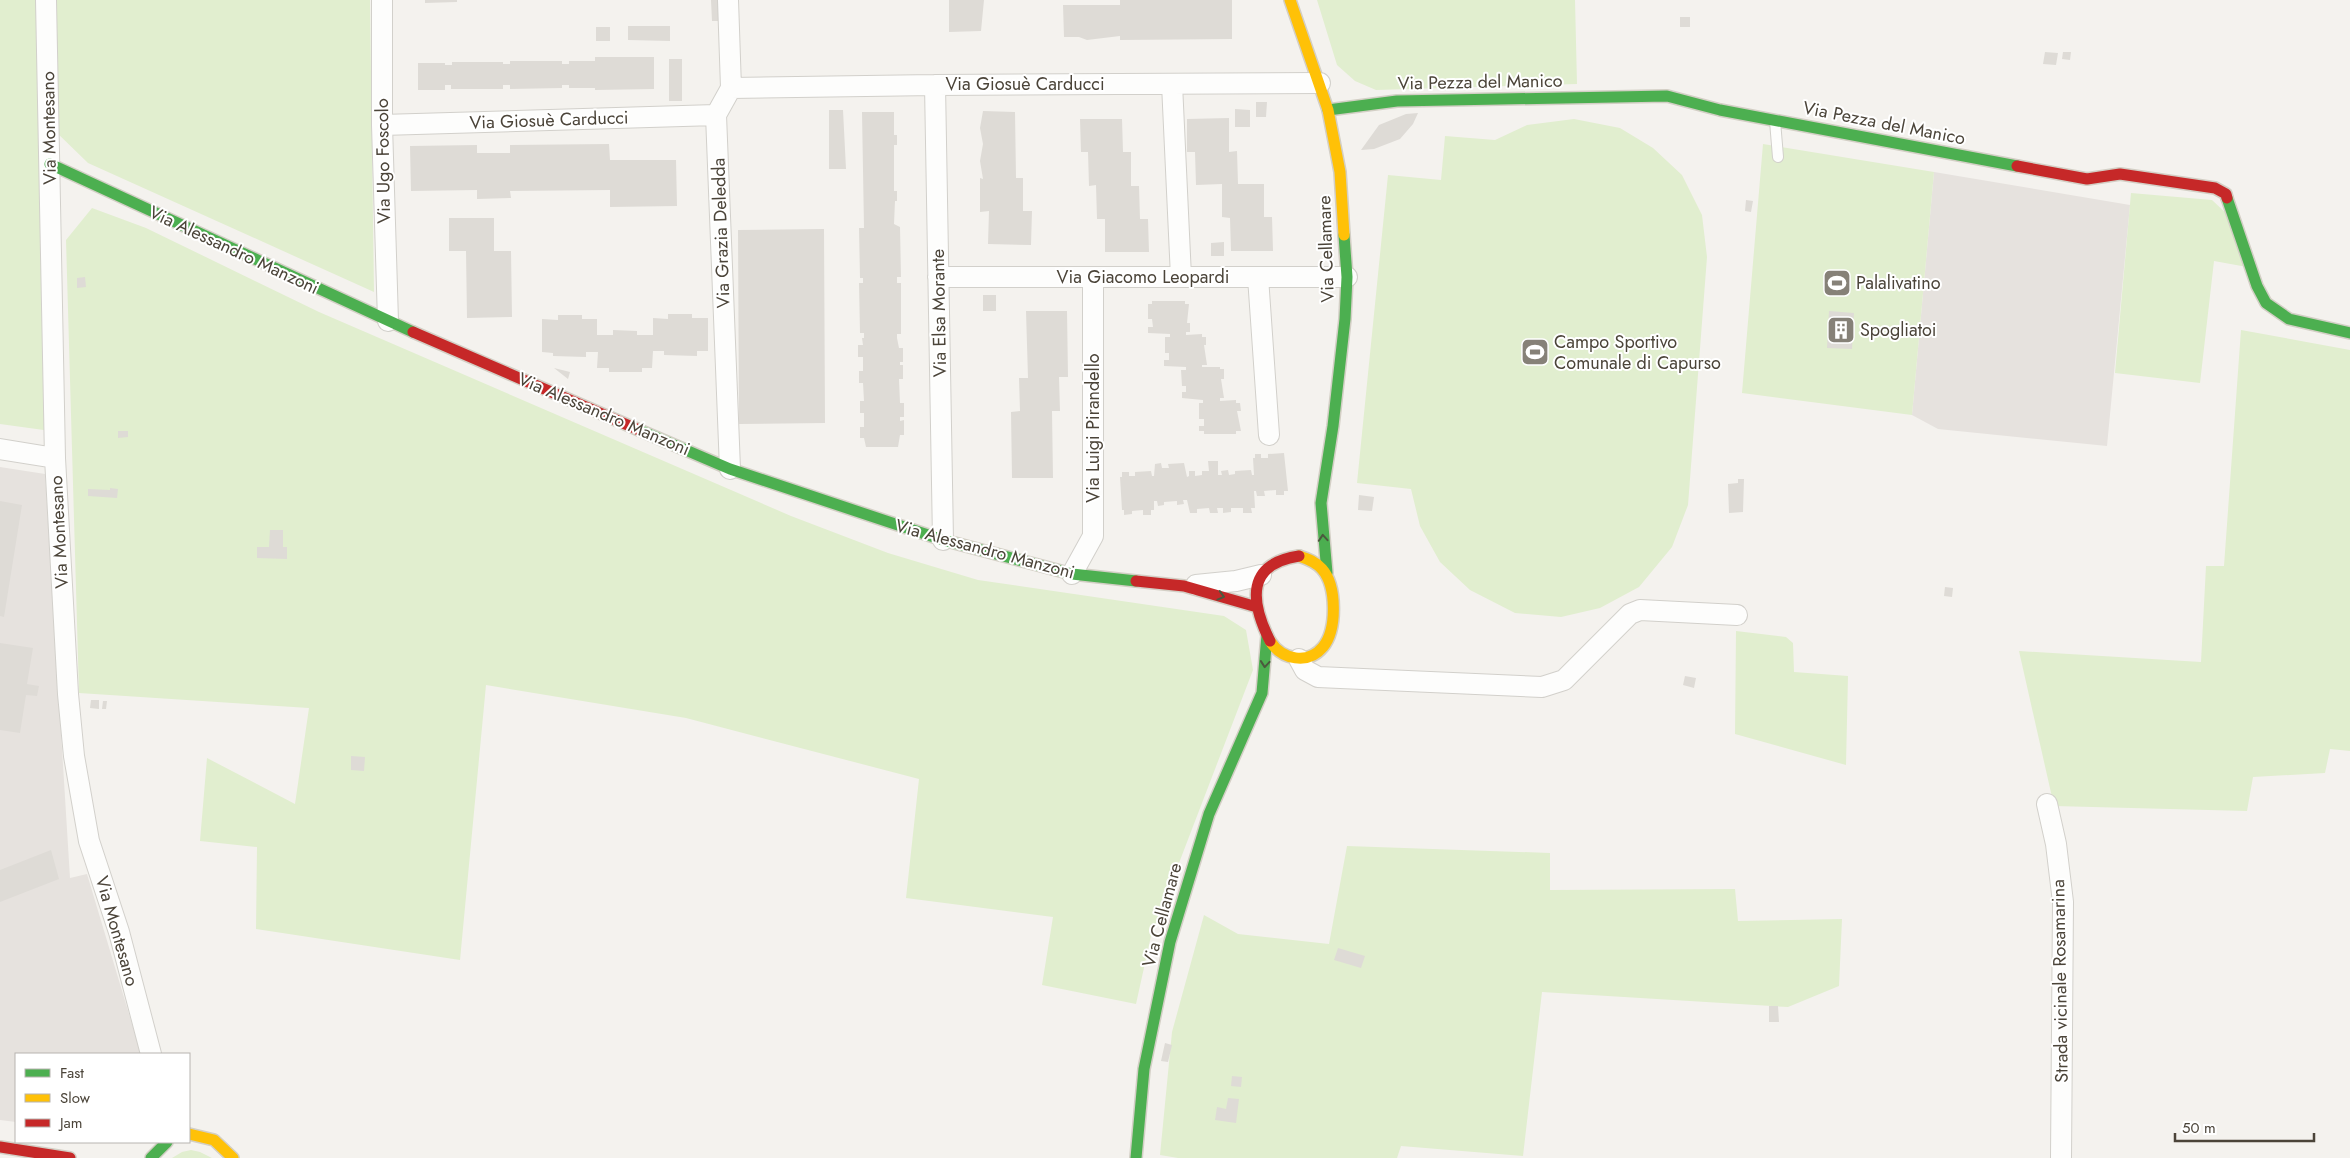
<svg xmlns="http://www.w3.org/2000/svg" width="2350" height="1158" font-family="Jost,sans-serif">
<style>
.industrial{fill:#e6e2de}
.green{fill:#e1eecf}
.building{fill:#dedbd6}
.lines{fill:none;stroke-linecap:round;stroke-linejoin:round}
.lane-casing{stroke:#d2d0cb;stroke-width:12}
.street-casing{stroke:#d2d0cb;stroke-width:22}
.fast-casing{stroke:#d3cfc5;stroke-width:14}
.slow-casing{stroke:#d3cfc5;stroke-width:14}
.jam-casing{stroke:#d3cfc5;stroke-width:14}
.lane{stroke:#fdfdfc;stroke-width:10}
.street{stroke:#fdfdfc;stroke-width:20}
.fast{stroke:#4caf50;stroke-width:11}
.slow{stroke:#ffc107;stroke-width:11}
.jam{stroke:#c62828;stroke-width:11}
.oneway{stroke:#4b593e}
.labels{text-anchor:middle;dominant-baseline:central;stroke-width:4;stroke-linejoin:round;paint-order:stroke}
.street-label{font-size:18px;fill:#4b4439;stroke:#fff}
.poi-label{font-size:18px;fill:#4b4439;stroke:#fff;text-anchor:start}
</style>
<rect width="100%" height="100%" fill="#f4f2ee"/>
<path class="industrial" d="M1934,172l196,33 -23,241 -169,-17 -26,-14z
M0,467l45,7 25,404 17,-4 54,180h-125v68l-16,-2z"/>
<path class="green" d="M0,0h370l4,292 -286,-129 -35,-34 -2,302 -51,-7z
M1317,0h258l2,84 -201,6 -21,-9 -18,-16z
M1574,119l46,9 33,20 29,27 20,40 5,42 -19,248 -16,42 -33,40 -39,21 -39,9 -46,-4 -45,-23 -30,-28 -20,-36 -9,-37 -54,-6 31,-308 53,5 4,-44 50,4 32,-15z
M1763,144l171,28 -22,243 -170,-22z
M2131,193l81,7 16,15 19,52 -33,-6 -14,122 -85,-10z
M92,208l54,20 173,84 472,204 97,37 90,27 246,36 22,14 7,40 -102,266 -15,68 -94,-19 11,-68 -147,-19 13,-119 -233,-61 -200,-33 -26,275 -204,-31 1,-82 -57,-6 7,-83 88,46 14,-96 -230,-15 -13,-453z
M2241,330l109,20v401l-20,-2 -5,24 -72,4 -6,34 -193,-5 -35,-155 182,11 5,-96h18z
M1736,631l50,6 7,6 1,29 54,4 -2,89 -111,-31z
M1347,846l203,7v37l185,-1 3,32 104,-2 -3,67 -51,21 -246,-15 -19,164 -122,-10 -4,12h-219l-18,-3 12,-123 32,-117 34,19 91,10z
M191,1150l9,2 12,6h-40l10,-6z"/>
<path class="building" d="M425,0h32v2l-32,1z
M711,0h16l-5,21h-10z
M949,0h35l-3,31 -32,1z
M1120,0h112v39l-112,1v-4l-33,4 -8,-3h-15l-1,-32h57z
M1680,17h10v10h-10z
M628,26h42v15l-42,-1z
M596,27h14v14h-14z
M2045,52l13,1 -2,12 -13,-1z
M2063,52h8l-1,8 -8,-1z
M595,57h59v32l-59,1v-2h-26v-3h-7v3l-52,1v-4h-7v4h-52v-4h-6v5h-27v-27h27v2h7v-3h51v2h7v-3h52v3h7v-3h26z
M669,59h13v42h-13z
M1256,102h11l-1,15h-10z
M1235,109l15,1v17h-15z
M829,110h14l3,59h-17z
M983,111l32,1 1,66h7v33h9l-1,34 -43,-1 1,-33 -9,1v-34l3,1 -3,-18 3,-17 -3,-16z
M862,112h32v23h3v10h-3v46h3v10h-2l-1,23 6,3 1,50h-4v6h4v51h-4v4l2,10h4v14h-3v3h3v14h-4l1,24h4v14h-4v4l4,-1v15h-4l-2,12h-32l-2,-9h-4v-11h4v-14h-4v-12h4l-1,-18h-4v-12h4v-14h-5v-12h5l-1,-7h2v-5h-4l-1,-50h4v-5h-3l-1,-50h5z
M1418,113l-5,11 -13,15 -26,10 -13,1 18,-25 27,-11z
M1229,118v34l8,-1 1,33h26v33h8l1,34h-42l-1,-33 -8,-1v-33l-26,1 -1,-33h-8v-33z
M1080,119h42l1,33h8v34h8l1,33h8l1,33h-44v-33h-8l-1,-34 -7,1 -1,-34h-7z
M609,144l1,16h66l1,46 -67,1v-17l-100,1 1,7 -34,1v-9l-66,1 -1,-45 67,-1v8h33v-8z
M1746,200l7,1 -2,11 -6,-1z
M449,218h45v33h17l1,66 -45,1 -1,-67h-17z
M824,229l1,194 -86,1 -1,-194z
M1224,242v14h-13v-13z
M85,277l1,10 -9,1v-10z
M983,295h13v16h-13z
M1152,301h33v3h4l-2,19h3v9h-4v3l16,-1v3h4v8h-2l3,20h-5v2h18v2h4v10h-3l3,19h-4v3l16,-1v3h4l1,8h-4l4,20h-5v3h-32v-3h-5v-5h5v-7h-5v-16h4v-3l-21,-2v-6h4v-6h-4l-1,-16h5v-3l-22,-1v-6h5v-7h-4v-16h5v-3l-22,-1v-6h5l-1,-8h-4v-15h4z
M1026,311h41l1,66h-9l1,34h-8l1,67h-41l-1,-66 9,-1 -1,-33h9z
M1829,311l25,2 -2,36 -25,-1z
M668,314h24v4h16v33h-11v5l-33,-1v-4h-11l-1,17h-10v4h-33v-4h-12l1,-16h-12v5l-33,-1v-3l-11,-1v-33l16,1v-5h24v4h15v16h16v-5l24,1v4h16v-17l15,1z
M554,368l16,4 -2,7z
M118,431h10v6l-10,1z
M1284,453l4,38h-4v4h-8v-5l-12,1 1,5h-8l-1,-5h-2l1,17h-4l1,5h-9v-5h-12v4l-8,1v-5h-6l1,5h-8l-1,-5 -12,1v4h-7l-3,-13h-4l1,4 -7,1v-4l-13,1v3l-6,1 -1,-5h-3v9h-3v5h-8v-5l-11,1v3l-8,1v-5h-2l-2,-33h2v-5h7v4h6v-4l16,-1 1,5h2l1,-12 6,-1 1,5h7l-1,-4 16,-1 3,14 2,-1v-5h6v5l7,-1v-4h7l-1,-10h10v14h4l-1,-4 7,-1 1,5 6,-1v-3l16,-1 1,5h2l-1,-17h2v-4h6v4h7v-4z
M1738,479h6l-1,33 -14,1 -1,-29 10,-1z
M110,488l8,1 -1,9 -29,-2v-7l22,1z
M1359,495l15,2 -2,14 -14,-1z
M0,501l22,4 -18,112 -4,-1z
M270,530h13v17h4v12l-30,-1v-11h12z
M1945,587l8,1 -1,9 -8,-1z
M0,643l33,5 -6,36 12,2 -2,10 -11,-1 -6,38 -20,-3z
M1685,676l11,2 -2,10 -11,-3z
M91,700h8v9l-9,-1z
M103,701h4l-1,8h-4z
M351,756l14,1 -1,14 -13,-1z
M51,850l8,29 -59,23v-32z
M1338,948l27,8 -4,12 -27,-8z
M1769,1006h9l1,16h-10z
M1165,1043l7,2 -4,17 -7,-1z
M1232,1076l10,1 -1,10 -10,-1z
M1228,1098l11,1 -3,24 -21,-3 2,-13 9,2z"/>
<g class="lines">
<defs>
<path id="lane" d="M1775,121l3,36"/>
<path id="street" d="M46,0l9,458 13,236 6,62 15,85 30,91 32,122
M382,0v125l6,196
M728,0l3,88 -15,27 14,354
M1172,84l9,193
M935,85l8,455
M731,88l204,-3 385,-2
M382,125l334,-10
M938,277h409
M1258,277l11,158
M0,449l55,9
M1072,574l21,-38v-259
M1196,585l40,-4 25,-6
M1299,659l6,11 13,7 224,10 22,-7 66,-66 10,-4 97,5
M2047,804l9,40 7,58 -2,256"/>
<path id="fast" d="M1328,110l69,-9 270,-5 53,14 297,56
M50,164l363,168
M2227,198l30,88 9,17 23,16 61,14
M639,430l91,39 213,71 129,34 64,7
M1327,573l-6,-70 12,-77 12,-107 2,-42 -3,-42
M151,1158l16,-16
M1136,1158l8,-89 26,-127 39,-128 53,-121 5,-58"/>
<path id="slow" d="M1290,0l38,110 12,62 4,63
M1270,641c12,19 38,24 53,6 14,-17 14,-61 -1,-78 -6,-7 -14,-10 -23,-13
M189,1134l25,6 19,18"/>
<path id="jam" d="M2017,166l70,13 33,-5 95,14 11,6 1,4
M413,332l226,98
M1136,581l48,5 73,21
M1270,641c-20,-40 -24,-77 29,-85
M0,1147l70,11"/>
</defs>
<use href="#lane" class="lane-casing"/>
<use href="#street" class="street-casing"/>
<use href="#fast" class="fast-casing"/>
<use href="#slow" class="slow-casing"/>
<use href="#jam" class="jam-casing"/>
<use href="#lane" class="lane"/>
<use href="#street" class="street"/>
<use href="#fast" class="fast"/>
<use href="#slow" class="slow"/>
<use href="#jam" class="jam"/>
</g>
<defs><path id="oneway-chevron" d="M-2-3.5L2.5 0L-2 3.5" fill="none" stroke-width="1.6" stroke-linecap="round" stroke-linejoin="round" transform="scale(1.25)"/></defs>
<g class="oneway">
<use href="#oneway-chevron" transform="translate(1323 538) rotate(-94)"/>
<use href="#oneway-chevron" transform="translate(1221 596) rotate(15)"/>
<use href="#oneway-chevron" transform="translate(1265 664) rotate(95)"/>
</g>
<defs>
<symbol id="stadium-square" viewBox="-11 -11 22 22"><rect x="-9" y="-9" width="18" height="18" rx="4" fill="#868178" stroke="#fff"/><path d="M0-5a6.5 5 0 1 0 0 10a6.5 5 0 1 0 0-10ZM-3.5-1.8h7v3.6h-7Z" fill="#fff"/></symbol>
<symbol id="building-square" viewBox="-11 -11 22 22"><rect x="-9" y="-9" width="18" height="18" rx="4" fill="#868178" stroke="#fff"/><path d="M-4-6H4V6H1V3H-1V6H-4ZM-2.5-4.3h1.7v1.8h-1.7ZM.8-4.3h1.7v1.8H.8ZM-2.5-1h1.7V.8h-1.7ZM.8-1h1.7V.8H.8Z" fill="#fff"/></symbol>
</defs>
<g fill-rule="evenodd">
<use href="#stadium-square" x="1821" y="267" width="32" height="32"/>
<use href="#building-square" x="1825" y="314" width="32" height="32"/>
<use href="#stadium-square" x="1519" y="336" width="32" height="32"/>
</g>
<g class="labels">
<g class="street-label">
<text transform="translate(1480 82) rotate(-1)">Via Pezza del Manico</text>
<text x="1025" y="84">Via Giosuè Carducci</text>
<text transform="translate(549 120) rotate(-2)">Via Giosuè Carducci</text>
<text transform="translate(1884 123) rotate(11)">Via Pezza del Manico</text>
<text transform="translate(49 128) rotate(-91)">Via Montesano</text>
<text transform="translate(383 161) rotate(-91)">Via Ugo Foscolo</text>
<text transform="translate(721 233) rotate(-92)">Via Grazia Deledda</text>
<text transform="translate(1326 249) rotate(-92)">Via Cellamare</text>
<text transform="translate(234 250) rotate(25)">Via Alessandro Manzoni</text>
<text x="1143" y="277">Via Giacomo Leopardi</text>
<text transform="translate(939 313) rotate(-91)">Via Elsa Morante</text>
<text transform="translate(604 414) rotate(23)">Via Alessandro Manzoni</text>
<text transform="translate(1093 428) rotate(-90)">Via Luigi Pirandello</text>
<text transform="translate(59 532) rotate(-93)">Via Montesano</text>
<text transform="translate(985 549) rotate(15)">Via Alessandro Manzoni</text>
<text transform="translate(1162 915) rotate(-75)">Via Cellamare</text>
<text transform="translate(117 931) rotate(74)">Via Montesano</text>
<text transform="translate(2060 981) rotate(-91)">Strada vicinale Rosamarina</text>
</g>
<g class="poi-label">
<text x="1856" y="283">Palalivatino</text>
<text x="1860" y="330">Spogliatoi</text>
<text x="1554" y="342">Campo Sportivo<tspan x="1554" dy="21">Comunale di Capurso</tspan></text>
</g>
</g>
<rect x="15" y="1053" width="175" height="90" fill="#ffffff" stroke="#b7b4b0"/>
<rect x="25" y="1069" width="25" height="8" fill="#4caf50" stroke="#b7b4b0"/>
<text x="60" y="1078" font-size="15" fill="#4b4439">Fast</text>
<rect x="25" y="1094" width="25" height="8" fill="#ffc107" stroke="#b7b4b0"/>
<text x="60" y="1103" font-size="15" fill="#4b4439">Slow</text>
<rect x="25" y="1119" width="25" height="8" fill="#c62828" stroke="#b7b4b0"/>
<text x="60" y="1128" font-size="15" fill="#4b4439">Jam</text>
<path d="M2175 1133v8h139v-8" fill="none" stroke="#4b4439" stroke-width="2.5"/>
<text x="2182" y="1133" font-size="15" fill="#4b4439" stroke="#ffffff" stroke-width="4" paint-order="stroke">50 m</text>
</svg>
